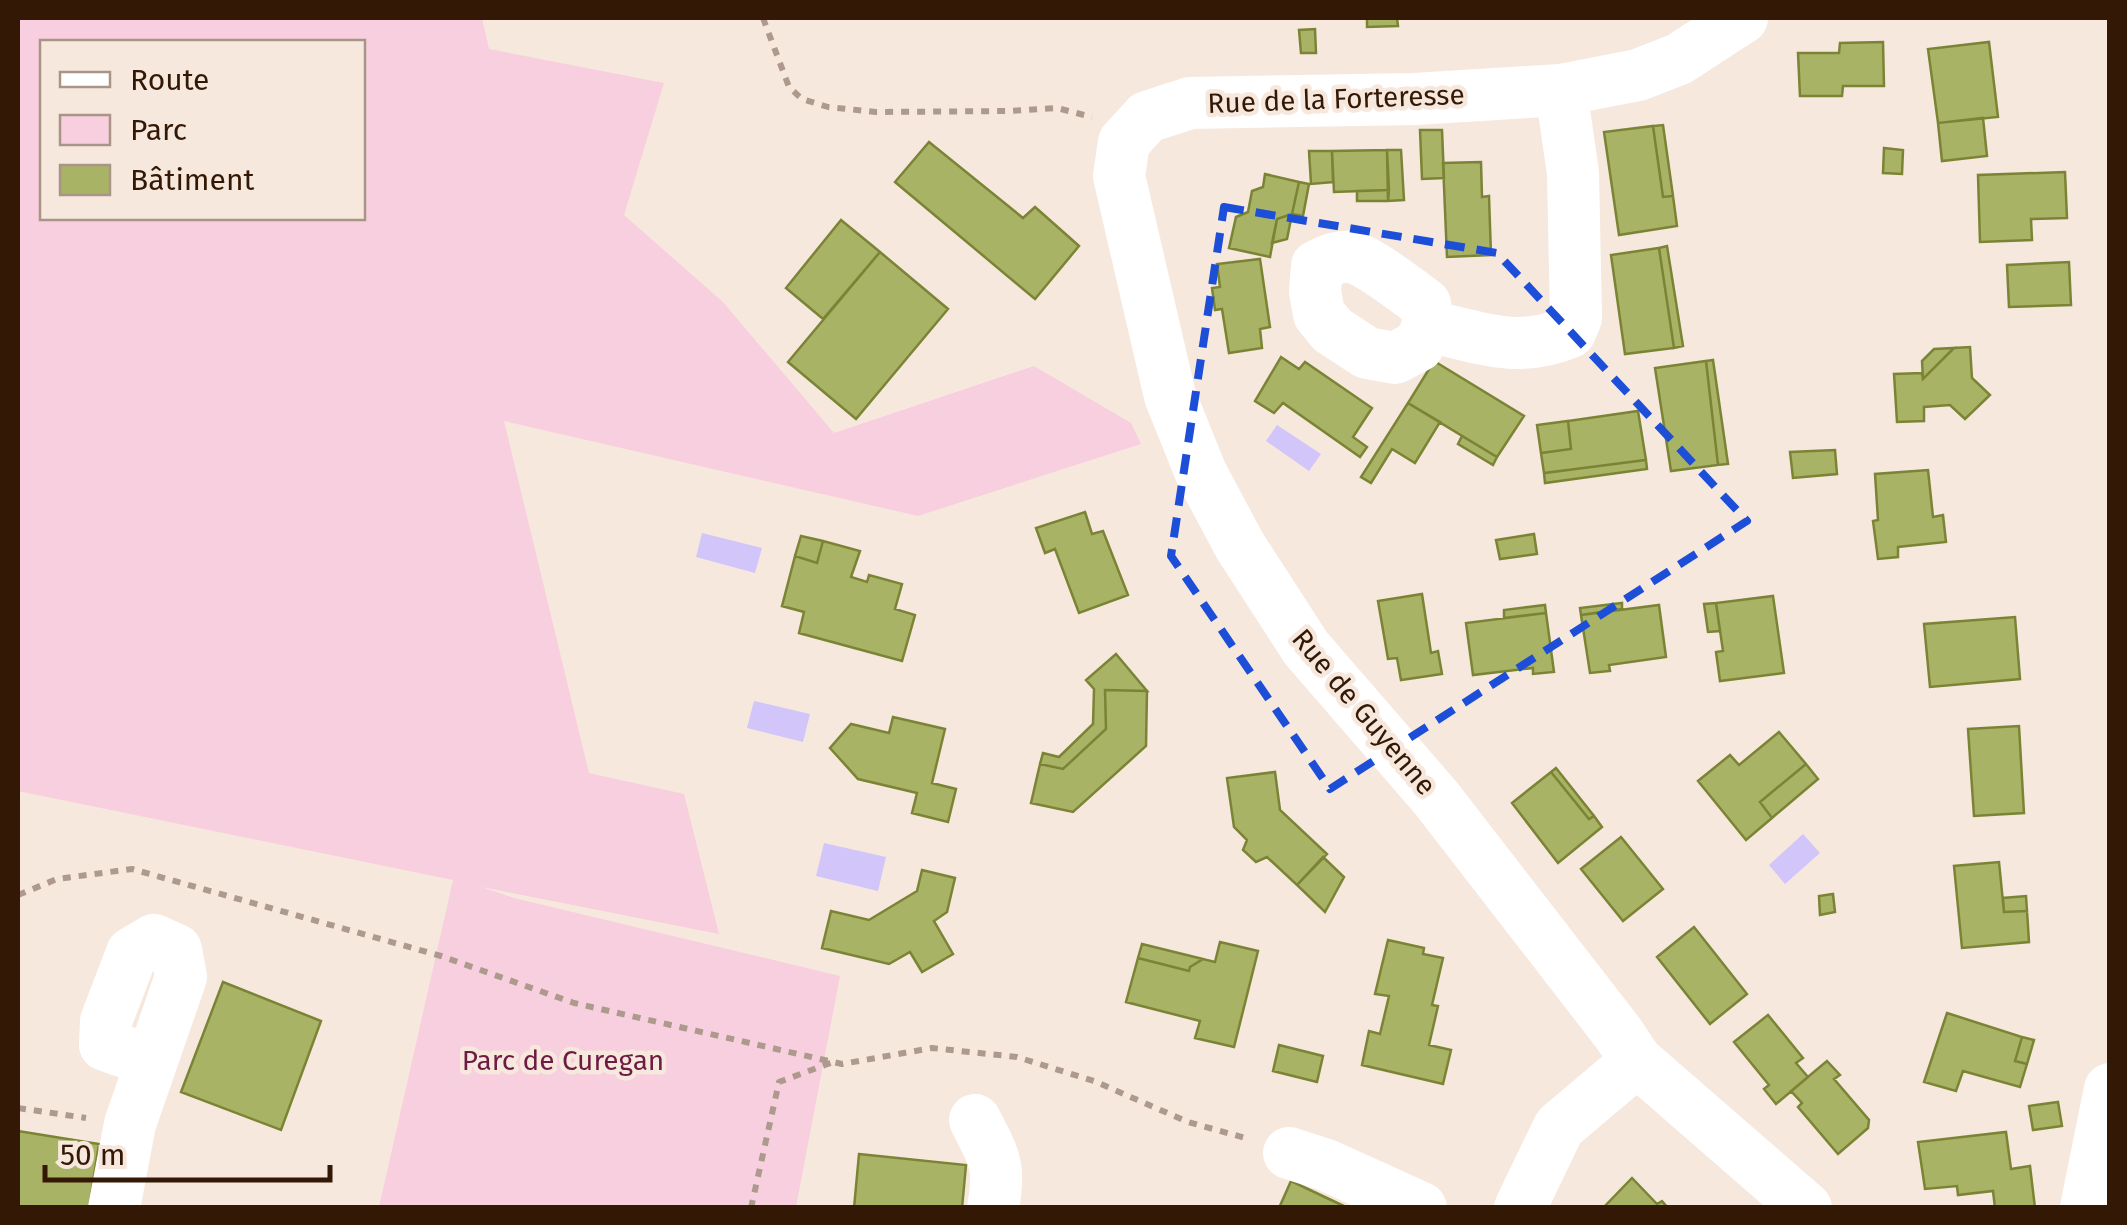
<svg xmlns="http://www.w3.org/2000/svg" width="2127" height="1225" font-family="'Fira Sans',sans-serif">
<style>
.green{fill:#f8cfde;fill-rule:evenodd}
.water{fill:#d1c5fa}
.building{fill:#a9b365;stroke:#7b8435;stroke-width:2.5}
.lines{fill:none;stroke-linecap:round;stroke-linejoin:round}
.path{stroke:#ad9a8c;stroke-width:6;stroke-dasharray:8 8;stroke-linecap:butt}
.minor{stroke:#fff;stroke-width:52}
.marked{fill:none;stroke:#1d4ed8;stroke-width:8;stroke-dasharray:20 12;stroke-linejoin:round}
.labels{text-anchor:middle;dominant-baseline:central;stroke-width:9;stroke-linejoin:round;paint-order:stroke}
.street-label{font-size:28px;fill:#331905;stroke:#f7e8de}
.park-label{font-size:28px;fill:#6e1b43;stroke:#f7e8de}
</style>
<rect width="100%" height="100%" fill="#f7e8de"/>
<path class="green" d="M18,18h464l7,31 175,34 -40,132 99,87 111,131 200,-67 97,57 10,21 -223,72 -414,-95 85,352 95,21 35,140 -237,-47 32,11 326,78 -44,231h-417l74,-327 -435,-89zM42,42h320v176h-320z"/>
<path class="water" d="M1277,425l44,29 -12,17 -43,-30z
M702,533l60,15 -7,25 -59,-16z
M754,701l56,13 -7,28 -56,-14z
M1803,834l17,19 -35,31 -16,-19z
M824,843l62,14 -8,34 -62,-15z"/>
<path class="building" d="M1367,18h30l1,8 -31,1z
M1315,29l1,24h-15l-2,-23z
M1883,42l1,44h-41l-1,10h-42l-2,-43h41l1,-10z
M1989,42l9,75 -60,6 -10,-74z
M1983,118l4,38 -45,5 -4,-38z
M1663,125l10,71 -10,1 -10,-71z
M1653,126l10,71 10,-1 4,30 -58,9 -15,-103z
M1420,130h22l2,48 -22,1z
M929,142l94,76 12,-11 44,39 -44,53 -140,-117z
M1884,148l19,2 -1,24 -19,-1z
M1387,150l2,40 -55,2 -2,-41z
M1387,150h14l3,50 -16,1z
M1309,151h23l1,31 -22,2z
M1481,162l1,35 7,-1 2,59 -44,2 -4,-94z
M2065,172l2,46 -36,1 1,21 -52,2 -2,-67z
M1265,174l34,8 -7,32 -15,5 -7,38 -41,-9 7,-31 12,-5 4,-21 11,-4z
M1299,182l10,2 -6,32 -11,-2z
M1389,190l-1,11h-31v-10z
M1292,214l-5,25 -15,4 5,-24z
M841,220l39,32 -57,67 -37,-31z
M1667,246l16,100 -9,2 -15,-100z
M1659,248l15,100 -49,6 -14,-99z
M880,252l68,57 -92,110 -68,-57z
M1260,259l10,68 -10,2 2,19 -33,5 -7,-44 -7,1 -3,-22 8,-1 -3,-23z
M2069,262l2,43 -62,2 -2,-42z
M1970,347l2,31 18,17 -25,24 -15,-14 -26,2v14l-27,1 -3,-48 28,-1 1,6 31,-31z
M1954,348l-31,31 -1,-18 12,-12z
M1281,357l18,12 6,-7 67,46 -19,29 14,10 -7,10 -77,-54 -9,10 -19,-12z
M1713,360l15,104 -10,1 -12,-104z
M1434,361l90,55 -27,41 -89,-54z
M1706,361l12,104 -47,6 -16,-103z
M1408,403l32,19 -25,41 -23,-14 -21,34 -10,-6z
M1638,411l8,49 -102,13 -3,-20 30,-4 -3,-28z
M1568,421l3,28 -30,4 -4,-28z
M1462,436l35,21 -4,8 -35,-21z
M1835,450l2,24 -44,4 -3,-26z
M1646,460l1,9 -102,14 -1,-10z
M1928,470l5,47 10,-2 3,27 -48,5v10l-20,2 -5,-38 5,-1 -3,-46z
M1085,512l7,22 11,-3 25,64 -49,18 -24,-64 -10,4 -9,-25z
M1534,534l3,20 -37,5 -4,-19z
M801,536l22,5 -6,22 -22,-7z
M823,541l37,10 -9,26 16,5 2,-7 33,9 -7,25 20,6 -13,46 -103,-28 5,-21 -22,-6 13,-50 22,7z
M1422,594l9,59 7,-2 4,23 -41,6 -4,-22 -9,1 -10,-58z
M1773,596l11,77 -64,8 -4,-29 7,-1 -7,-48z
M1622,603v6l-41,6 -1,-7z
M1716,603l4,28 -12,1 -4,-28z
M1545,605l1,8 -42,5v-8z
M1659,605l7,52 -57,8 1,6 -20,2 -9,-58z
M1546,613l8,59 -21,2v-6l-60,7 -7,-52z
M2015,617l5,62 -90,8 -6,-63z
M1116,654l31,37 -42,-1 1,39 -43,40 -23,-5 3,-11 16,4 34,-33 1,-35 -8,-9z
M1105,690l42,1 -1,55 -73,66 -42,-9 9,-39 23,5 43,-40z
M893,717l52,12 -13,54 24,6 -8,33 -36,-9 5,-20 -59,-14 -28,-31 21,-24 38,9z
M2019,726l5,87 -50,3 -6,-87z
M1779,732l27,32 -46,38 12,16 -26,22 -48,-59 32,-26 9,10z
M1806,764l12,15 -46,39 -12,-16z
M1556,768l38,48 -5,3 -38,-47z
M1275,772l5,38 47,44 -30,31 -30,-28 -11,5 -13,-12 4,-10 -13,-13 -7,-49z
M1551,772l38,47 5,-3 8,11 -44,36 -46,-60z
M1621,837l42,52 -40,32 -42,-52z
M1323,857l21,20 -19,35 -28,-27z
M1999,862l5,50 23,-1 2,31 -67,6 -8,-82z
M922,870l33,8 -8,34 -13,9 19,33 -31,18 -12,-20 -21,12 -67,-16 9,-37 38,9 48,-29z
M1833,894l2,18 -15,3 -1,-19z
M2026,896l1,15 -23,1 -1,-14z
M1694,927l53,67 -37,30 -53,-67z
M1388,940l36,8 -1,6 20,4 -11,47 6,1 -9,39 22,5 -8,34 -81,-19 7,-34 11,3 9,-38 -14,-2z
M1220,942l38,9 -24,96 -39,-9 5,-17 -74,-19 12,-44 51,13 1,-4 13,-8 12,3z
M1142,944l61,15 -13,8 -1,4 -51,-13z
M223,982l98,39 -40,109 -100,-38z
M1947,1013l75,24 -7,24 12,3 -7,23 -57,-16 -7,20 -32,-9z
M1768,1015l35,43 -7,5 12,14 -32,27 -12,-15 5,-4 -35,-43z
M2022,1037l12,3 -7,24 -12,-3z
M1279,1045l44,11 -6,26 -44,-11z
M1827,1061l13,14 -6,4 35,41 -1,8 -30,26 -40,-47 4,-4 -11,-12z
M2058,1102l4,24 -29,4 -4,-24z
M18,1131l81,13 -10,64h-71z
M2006,1132l5,37 19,-3 5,42h-40l-2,-17 -35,4 -1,-9 -32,3 -7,-47z
M859,1154l107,11 -4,43h-108z
M1632,1178l25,26 5,-3 6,7h-65z
M1291,1181l57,27h-69z"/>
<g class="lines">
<path class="path" d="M763,18l26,69 13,12 26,8 48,5 134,-1 47,-3 35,9
M18,895l39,-16 75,-10 309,87 133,47 268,61 90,-16 85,9 77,24 94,41 61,17
M18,1108l68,10
M751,1208l28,-126 54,-20"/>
<path class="minor" d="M1429,326l-11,20 -23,12 -28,-5 -35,-23 -13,-16 -4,-23 2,-25c12,-6 26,-12 39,-8 18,7 53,34 69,46l4,22c52,12 89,28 141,6l6,-14 -3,-145 -12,-83
M1637,1061l169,147
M975,1120c19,37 26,45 18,88
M1289,1153l37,12 95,43
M114,1208l16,-84 51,-147 -5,-27 -22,-10 -22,13 -26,68 -1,24 46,16
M1520,1208l39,-81 78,-66 -19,-28 -182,-235 -130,-150 -66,-102 -39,-73 -31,-77 -51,-220 5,-34 23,-25 43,-14 225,-4 146,-9 77,-15 41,-16 63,-41
M2086,1208l24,-119"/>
</g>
<path class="marked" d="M1224,207l273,46 250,268 -417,268 -159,-233z"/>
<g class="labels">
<g class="street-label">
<text transform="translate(1336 99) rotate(-2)">Rue de la Forteresse</text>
<text transform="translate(1364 712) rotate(50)">Rue de Guyenne</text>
</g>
<g class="park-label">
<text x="563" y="1060">Parc de Curegan</text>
</g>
</g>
<rect width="2127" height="1225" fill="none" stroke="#331905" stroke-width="40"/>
<rect x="40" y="40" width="325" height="180" fill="#f7e8de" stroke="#a99587" stroke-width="2.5"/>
<rect x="60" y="72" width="50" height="15" fill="#ffffff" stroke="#a99587" stroke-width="2.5"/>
<text x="130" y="90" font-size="30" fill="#331905">Route</text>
<rect x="60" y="115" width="50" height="30" fill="#f8cfde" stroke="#a99587" stroke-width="2.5"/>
<text x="130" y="140" font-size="30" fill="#331905">Parc</text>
<rect x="60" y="165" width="50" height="30" fill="#a9b365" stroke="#a99587" stroke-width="2.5"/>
<text x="130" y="190" font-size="30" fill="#331905">Bâtiment</text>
<path d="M45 1165v15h285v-15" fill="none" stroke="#331905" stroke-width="5"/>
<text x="60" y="1165" font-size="30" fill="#331905" stroke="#f7e8de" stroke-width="8" paint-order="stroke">50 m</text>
</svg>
